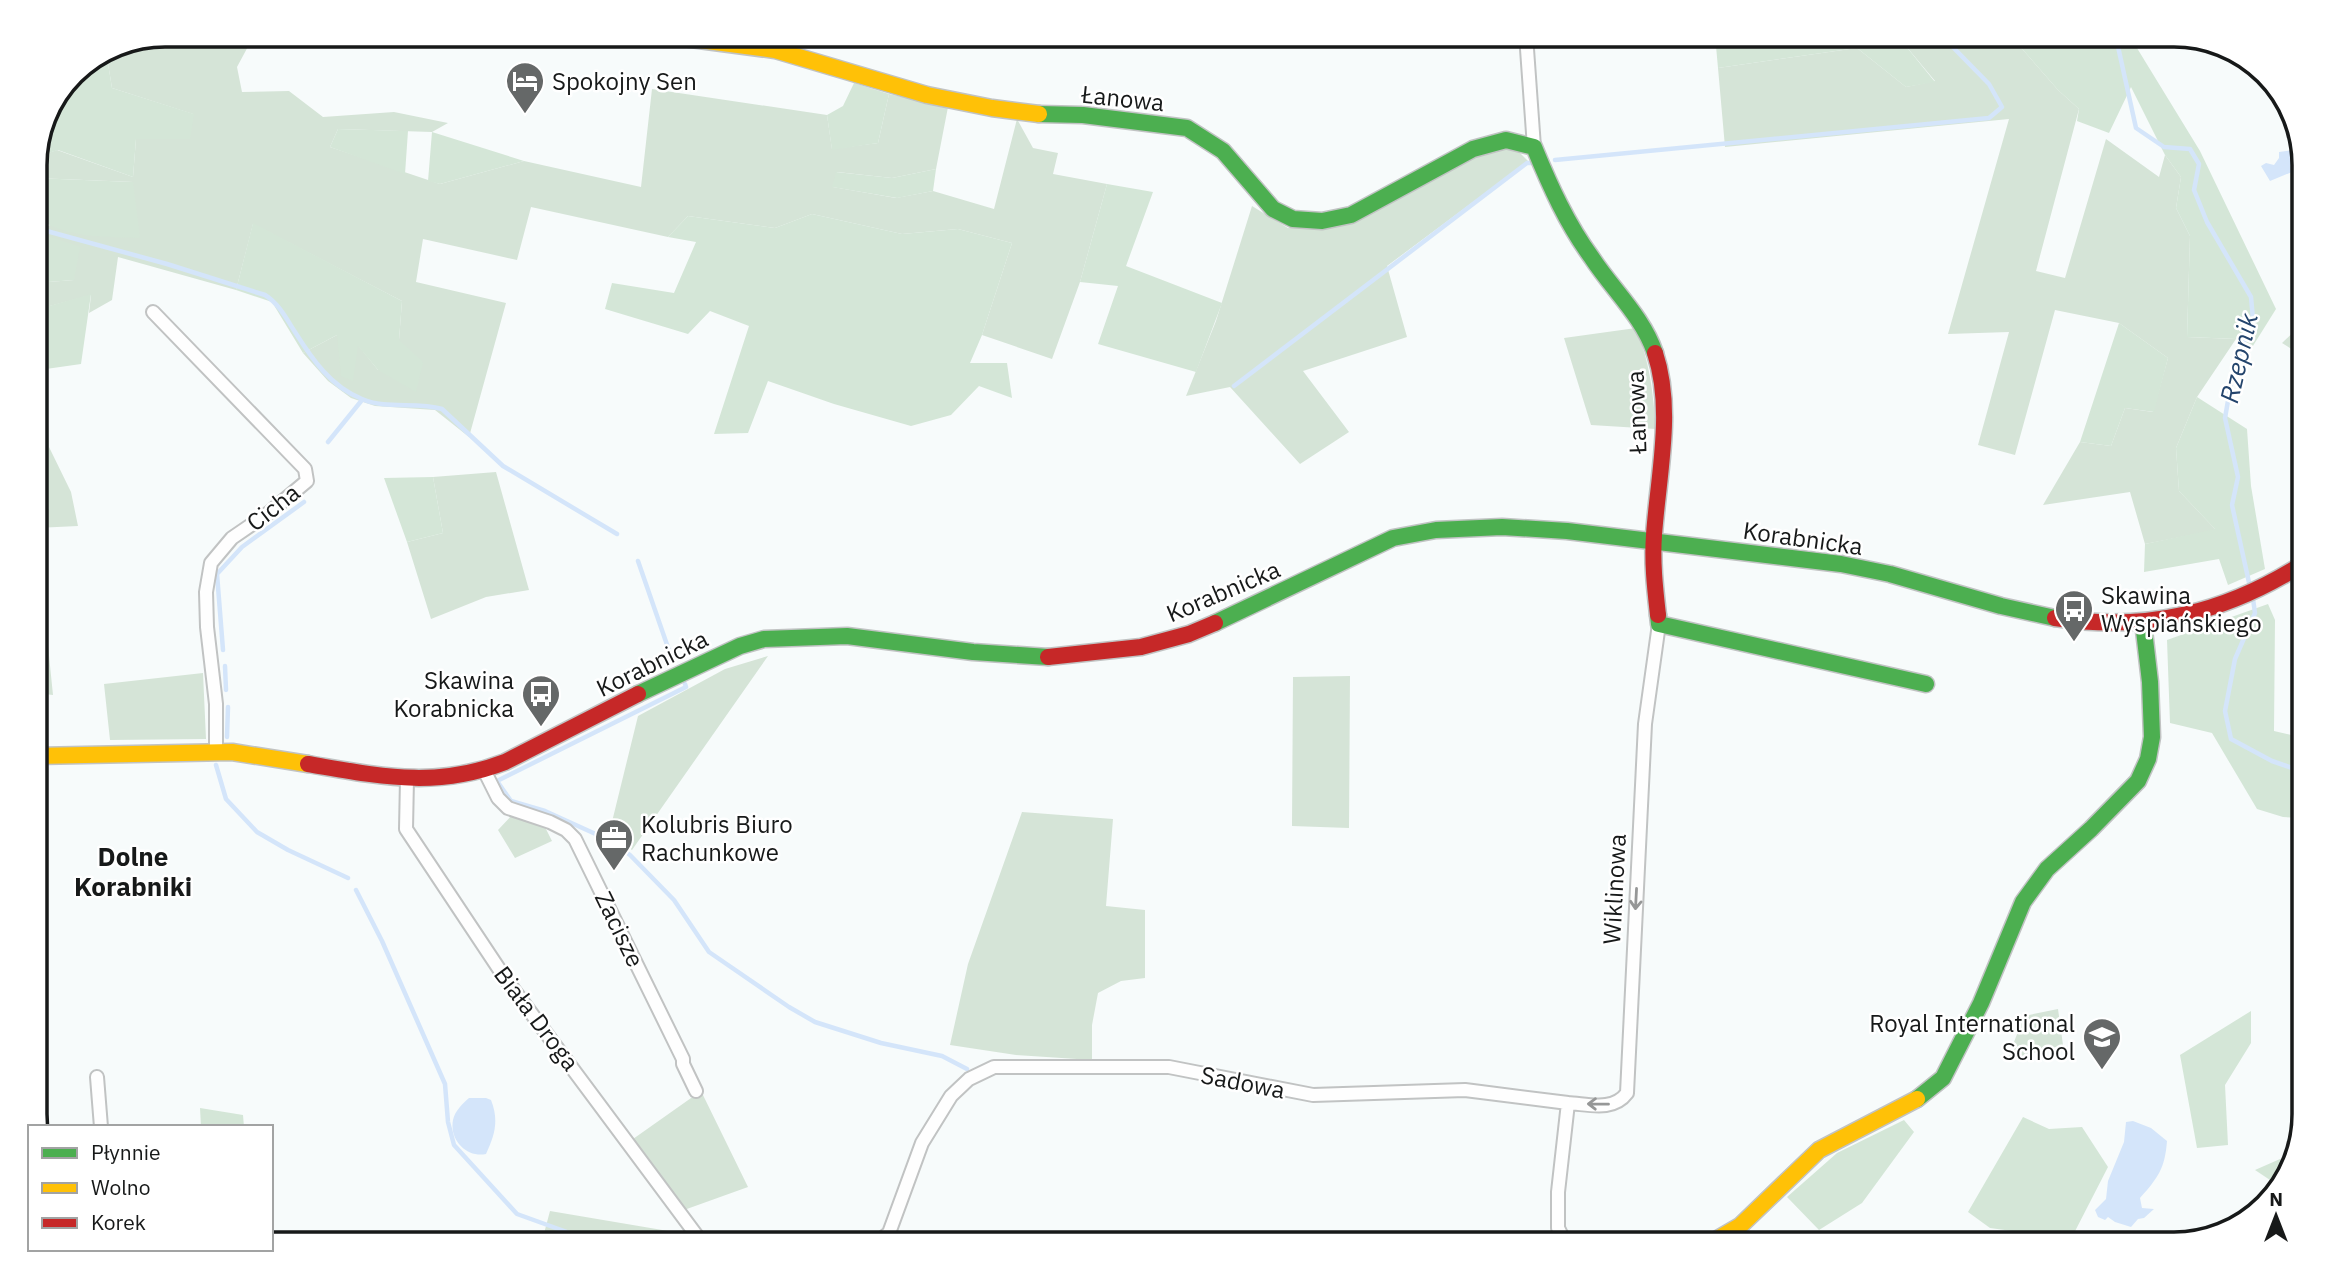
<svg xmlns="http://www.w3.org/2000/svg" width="2339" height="1279" font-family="'IBM Plex Sans',sans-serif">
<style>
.green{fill:#d5e4d7}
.forest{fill:#d4e6d7}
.water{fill:#d4e5fa}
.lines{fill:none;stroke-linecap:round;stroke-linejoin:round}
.stream{stroke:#d4e5fa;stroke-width:4.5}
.street-casing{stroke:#c1c3c3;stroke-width:16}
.fast-casing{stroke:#c1c3c3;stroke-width:19}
.slow-casing{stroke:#c1c3c3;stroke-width:19}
.jam-casing{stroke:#c1c3c3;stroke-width:19}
.street{stroke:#fefefe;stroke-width:12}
.fast{stroke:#4caf50;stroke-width:16}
.slow{stroke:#ffc107;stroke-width:16}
.jam{stroke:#c62828;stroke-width:16}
.oneway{stroke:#969797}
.labels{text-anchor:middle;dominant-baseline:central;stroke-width:5;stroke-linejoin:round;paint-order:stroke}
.poi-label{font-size:24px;fill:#171919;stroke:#fff;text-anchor:start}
.street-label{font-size:24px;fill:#171919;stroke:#fff}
.water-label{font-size:26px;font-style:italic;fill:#23446c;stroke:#fff}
.neighbourhood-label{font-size:26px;font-weight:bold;fill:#171919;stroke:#fff}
.rim{fill:none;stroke:#171919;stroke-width:3.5}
</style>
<rect width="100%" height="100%" fill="#f7fbfb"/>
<path class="green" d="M166,35h92l-7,6 -14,26 5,25 47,-1 34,26 71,-5 54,11 -16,9 -94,-3 -8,18 110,37 84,-23 117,26 11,-98 175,26 5,34 46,-6 11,-49 59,13 -12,62 -44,9 -55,-6 -4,15 63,11 37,-7 61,18 23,-90 16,29 25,5 -5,21 54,10 -27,98 -28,77 -70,-24 30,-92 -54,-14 -56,5 -90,-20 -37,14 -87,-12 -20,21 -137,-30 -14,53 -94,-21 -7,43 90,21 -37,134 -34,-27 -60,-4 -24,-8 -23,-17 -25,-28 34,-18 21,10 20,25 21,-30 3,-39 -149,-77 -17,66 -118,-33 -6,43 -23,13 2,-18 -56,15v-27l39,-3 -32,-44 -7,-4v-16l13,10 85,-44 -98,-4 1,-21 21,-7 76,27 3,-38 57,-25 -81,-26 -6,-37 10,-6z
M1902,35h108l48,55 21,19 -43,162 29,7 41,-139 53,38 6,-22 16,22 -5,31 14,28 -3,101 49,2 -39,58 -21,51 3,43 37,39 -71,14 -15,-52 -87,13 37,-63 31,4 14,-38 28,4 15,-54 -49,-35 -64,-13 -40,145 -37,-10 31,-113 -61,2 61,-215 -284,28 -7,-79 139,-20 49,39 29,-6 -30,-36z
M1500,147l18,4 10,10 -141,105 20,71 -104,34 46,61 -49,32 -70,-77 -44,9 30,-75 36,-115 36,22h17l170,-75z
M2304,322v35l-22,-14z
M1636,328c14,35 17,64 20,101l-65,-4 -27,-87z
M47,400l2,47 22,45 7,34 -42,2 17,167 -18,-2v-292z
M496,472l33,118 -43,7 -55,22 -24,-77 36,-9 -10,-56z
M768,656l-136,194 -23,-16 29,-118 87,-47z
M203,673l3,66 -96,1 -6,-56z
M1350,676l-1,152 -57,-2 1,-149z
M1022,812l91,7 -7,87 39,4v68l-24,3 -23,12 -6,32v35l-76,-5 -66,-10 18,-81z
M512,815l33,12 7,14 -37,17 -17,-28z
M2058,1009l5,36 -51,14 -3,-4 15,-39z
M701,1091l47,96 -64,23 -51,-71z
M550,1211l130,22 7,-2 9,13h-148l-6,-3z"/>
<path class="forest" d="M1715,35h187l3,10 30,37 -29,5 -49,-39 -139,20z
M2010,35h119l71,116 76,158 -25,40 -15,-10 -49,-2 3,-101 -14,-28 5,-31 -16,-22 -34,-68 -22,46 -32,-12 2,-12 -21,-19z
M106,51l6,37 82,26 -4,25h-54l-3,38 -75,-27 -22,7 38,-84z
M854,83l35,11 -11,49 -46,7 -5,-35 16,-9z
M338,129l70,2 -3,43 -75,-27z
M432,132l92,29 -84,23 -12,-3z
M936,169l-3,22 -36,7 -65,-11 4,-15 56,6z
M35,178l98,4 7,56c-36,-2 -75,1 -105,-22z
M1107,184l46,8 -27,74 96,37 -26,69 -98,-28 20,-58 -38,-4z
M812,214l90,20 56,-5 54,14 -30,92 -12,28h37l5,35 -33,-12 -28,29 -40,11 -77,-22 -66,-23 -20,52 -34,1 35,-108 -39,-15 -22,23 -83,-25 7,-26 62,10 22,-51 -28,-5 20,-21 87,12z
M253,223l149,78 -3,39 24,22 -7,30 -38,-22 -20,-24 -5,35 -12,-5 -4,-41 -34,18 -31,-51 -36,-12z
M35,232l45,15 -6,33 -39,3z
M91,294l-10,70 -35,5 1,31 -12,1v-91z
M2119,323l49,35 -14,54 -29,-4 -14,38 -31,-4z
M2197,397l50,32 4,57 14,83 -37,16 -9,-26 -75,13 1,-28 70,-15 -36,-38 -3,-43z
M433,477l10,56 -36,9 -23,-64z
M2268,604l7,16 -1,111 30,7v80l-21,-1 -26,-8 -45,-76 -42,-10 -3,-83z
M2251,1011v32l-26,42 3,60 -31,3 -17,-93z
M200,1108l43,7 1,12h-43z
M2023,1117l26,12 33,-2 26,40 -37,72 -81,-11 -22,-16z
M1904,1120l10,12 -52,71 -43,27 -32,-33 50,-44z
M2280,1159l10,6 -3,13 -8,8 -24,-16z"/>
<path class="water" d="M2301,149l3,18 -34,14 -9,-15 5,-3 8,2 5,-7v-6z
M469,1098h17l5,2c8,20 4,35 -5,54 -18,4 -37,-13 -33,-34 2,-9 9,-16 16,-22z
M2133,1121l18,7 16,13c-2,27 -9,37 -27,57l2,10 12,1 -10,9 -6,1 -7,8 -16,-5 -7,-5 -3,3 -7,-3 -3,-7 11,-11 2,-18 16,-39 2,-20z"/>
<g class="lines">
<path class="stream" d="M2105,35l12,7 19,86 28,19 26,2 9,15 -5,26 13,32 44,75 2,22 -20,53 -8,46 13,59 -6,28 18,82
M1555,160l434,-42 13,-11 -13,-23 -48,-49
M35,224l8,6 124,34 98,31c14,9 21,23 30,37 17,27 36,55 67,67 25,11 54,2 80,10l61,57 114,68
M1234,386l293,-223h8
M328,442l34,-42
M638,561l35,101
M2253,599l2,14 -20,46 -10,52 6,28 41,22 32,11
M223,650l-6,-76 25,-27 62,-45
M225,666l1,24
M685,684l1,3 -189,94 14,20 34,10 66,30 19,14 44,45 35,52 80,55 26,15 66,21 61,13 25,13
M227,737l1,-30
M216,765l10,34 31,33 31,18 60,28
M356,890l26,51 63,143 3,38 6,23 63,69 61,22 11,8"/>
<defs>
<path id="street" d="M1526,35l8,112
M153,312l152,157 2,12 -37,31 -38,26 -21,25 -5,29 1,35 9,77v48
M484,770l14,28 10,10 42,14 16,8 9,9 108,220v5l13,27
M407,779l-1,50 99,149 198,266
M97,1077l4,50
M1568,1103c20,1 45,9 59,-10l18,-369 14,-100
M875,1244l14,-11 33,-90 29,-47 18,-17 25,-12h175l144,28 152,-5 103,13 -10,89v36l8,16"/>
<path id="fast" d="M1039,114l44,1 104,13 36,23 50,58 20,10 29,2 29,-6 122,-66 33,-9 28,7c16,39 33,77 58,111 21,32 51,59 63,95
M1658,615l1,9 267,60
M1215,623l178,-85 43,-8 66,-3 65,4 274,33 49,10 111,32 54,12
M638,694l102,-48 24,-7 83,-3 126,16 75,5
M1917,1099l26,-21 38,-75 42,-101 24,-33 44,-40 47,-48 10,-22 4,-22 -2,-55 -7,-60"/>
<path id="slow" d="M661,35l114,15 152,45 65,13 47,6
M35,756l197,-4 76,12
M1709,1244l31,-18 79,-76 98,-51"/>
<path id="jam" d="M1655,353c19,57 3,123 -1,182 -2,27 1,53 4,80
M2055,618c92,14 171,-5 249,-55
M1048,657l93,-10 48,-13 26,-11
M308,764c71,12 127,25 197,-2l133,-68"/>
</defs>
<use href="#street" class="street-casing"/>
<use href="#fast" class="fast-casing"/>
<use href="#slow" class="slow-casing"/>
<use href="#jam" class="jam-casing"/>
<use href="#street" class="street"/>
<use href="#fast" class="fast"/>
<use href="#slow" class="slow"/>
<use href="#jam" class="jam"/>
</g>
<defs><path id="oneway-shaft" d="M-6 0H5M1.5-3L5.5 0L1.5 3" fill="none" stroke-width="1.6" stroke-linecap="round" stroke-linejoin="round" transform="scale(1.75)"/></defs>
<g class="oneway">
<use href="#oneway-shaft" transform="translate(1636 899) rotate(93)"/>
<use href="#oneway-shaft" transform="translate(1598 1104) rotate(-179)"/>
</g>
<defs>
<symbol id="hotel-pin" viewBox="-11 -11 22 30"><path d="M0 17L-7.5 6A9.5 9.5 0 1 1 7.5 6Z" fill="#656868" stroke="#fff"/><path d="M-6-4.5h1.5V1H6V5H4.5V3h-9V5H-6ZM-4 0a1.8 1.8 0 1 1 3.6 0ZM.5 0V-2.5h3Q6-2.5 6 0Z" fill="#fff"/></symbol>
<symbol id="bus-pin" viewBox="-11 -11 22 30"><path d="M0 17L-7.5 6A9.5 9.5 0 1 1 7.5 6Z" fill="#656868" stroke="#fff"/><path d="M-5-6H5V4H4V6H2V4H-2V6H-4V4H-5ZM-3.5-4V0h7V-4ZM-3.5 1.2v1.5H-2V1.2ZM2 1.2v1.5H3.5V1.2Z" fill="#fff"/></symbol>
<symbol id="office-pin" viewBox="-11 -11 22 30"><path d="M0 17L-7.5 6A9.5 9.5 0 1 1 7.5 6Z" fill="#656868" stroke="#fff"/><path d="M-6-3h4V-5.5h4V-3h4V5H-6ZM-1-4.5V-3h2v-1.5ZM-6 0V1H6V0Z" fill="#fff"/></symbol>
<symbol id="school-pin" viewBox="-11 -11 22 30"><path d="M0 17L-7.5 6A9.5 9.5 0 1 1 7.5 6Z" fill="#656868" stroke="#fff"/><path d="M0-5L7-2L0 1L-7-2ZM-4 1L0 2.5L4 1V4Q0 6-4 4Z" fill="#fff"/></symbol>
</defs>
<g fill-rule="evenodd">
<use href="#hotel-pin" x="503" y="59" width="44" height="60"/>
<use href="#bus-pin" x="2052" y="587" width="44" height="60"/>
<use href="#bus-pin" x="519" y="672" width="44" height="60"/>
<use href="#office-pin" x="592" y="816" width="44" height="60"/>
<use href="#school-pin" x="2080" y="1015" width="44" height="60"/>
</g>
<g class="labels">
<g class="poi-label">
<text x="552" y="81">Spokojny Sen</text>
<text x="2101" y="595">Skawina<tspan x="2101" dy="28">Wyspiańskiego</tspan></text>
<text x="514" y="680" text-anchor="end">Skawina<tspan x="514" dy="28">Korabnicka</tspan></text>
<text x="641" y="824">Kolubris Biuro<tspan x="641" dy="28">Rachunkowe</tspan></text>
<text x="2075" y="1023" text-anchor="end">Royal International<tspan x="2075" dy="28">School</tspan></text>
</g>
<g class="street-label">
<text transform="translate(1123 98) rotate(6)">Łanowa</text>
<text transform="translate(1636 412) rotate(-92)">Łanowa</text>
<text transform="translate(273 507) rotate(-38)">Cicha</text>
<text transform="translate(1803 538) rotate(8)">Korabnicka</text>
<text transform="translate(1223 591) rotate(-23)">Korabnicka</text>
<text transform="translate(652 663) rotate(-26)">Korabnicka</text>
<text transform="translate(1614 889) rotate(-87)">Wiklinowa</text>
<text transform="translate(620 929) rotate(64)">Zacisze</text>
<text transform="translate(537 1018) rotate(53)">Biała Droga</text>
<text transform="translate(1243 1082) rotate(11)">Sadowa</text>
</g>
<g class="water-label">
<text transform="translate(2238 358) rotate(-77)">Rzepnik</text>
</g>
<g class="neighbourhood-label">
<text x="133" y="856">Dolne<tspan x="133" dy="30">Korabniki</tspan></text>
</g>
</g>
<path d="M0 0H2339V1279H0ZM165 47H2174A118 118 0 0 1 2292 165V1114A118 118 0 0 1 2174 1232H165A118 118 0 0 1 47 1114V165A118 118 0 0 1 165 47Z" fill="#fff" fill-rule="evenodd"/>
<path class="rim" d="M165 47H2174A118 118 0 0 1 2292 165V1114A118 118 0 0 1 2174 1232H165A118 118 0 0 1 47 1114V165A118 118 0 0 1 165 47Z"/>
<rect x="28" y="1125" width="245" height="126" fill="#ffffff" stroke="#a2a3a3" stroke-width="2"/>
<rect x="42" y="1148" width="35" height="10" fill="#4caf50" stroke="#a2a3a3" stroke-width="2"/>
<text x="91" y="1160" font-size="21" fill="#171919">Płynnie</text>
<rect x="42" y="1183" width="35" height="10" fill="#ffc107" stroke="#a2a3a3" stroke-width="2"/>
<text x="91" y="1195" font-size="21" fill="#171919">Wolno</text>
<rect x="42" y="1218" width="35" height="10" fill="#c62828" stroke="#a2a3a3" stroke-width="2"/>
<text x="91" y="1230" font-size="21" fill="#171919">Korek</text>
<g transform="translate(2276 1216)" stroke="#ffffff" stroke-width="5" paint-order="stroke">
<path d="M0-5L12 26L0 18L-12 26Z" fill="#171919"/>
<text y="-10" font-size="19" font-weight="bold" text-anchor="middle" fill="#171919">N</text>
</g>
</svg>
